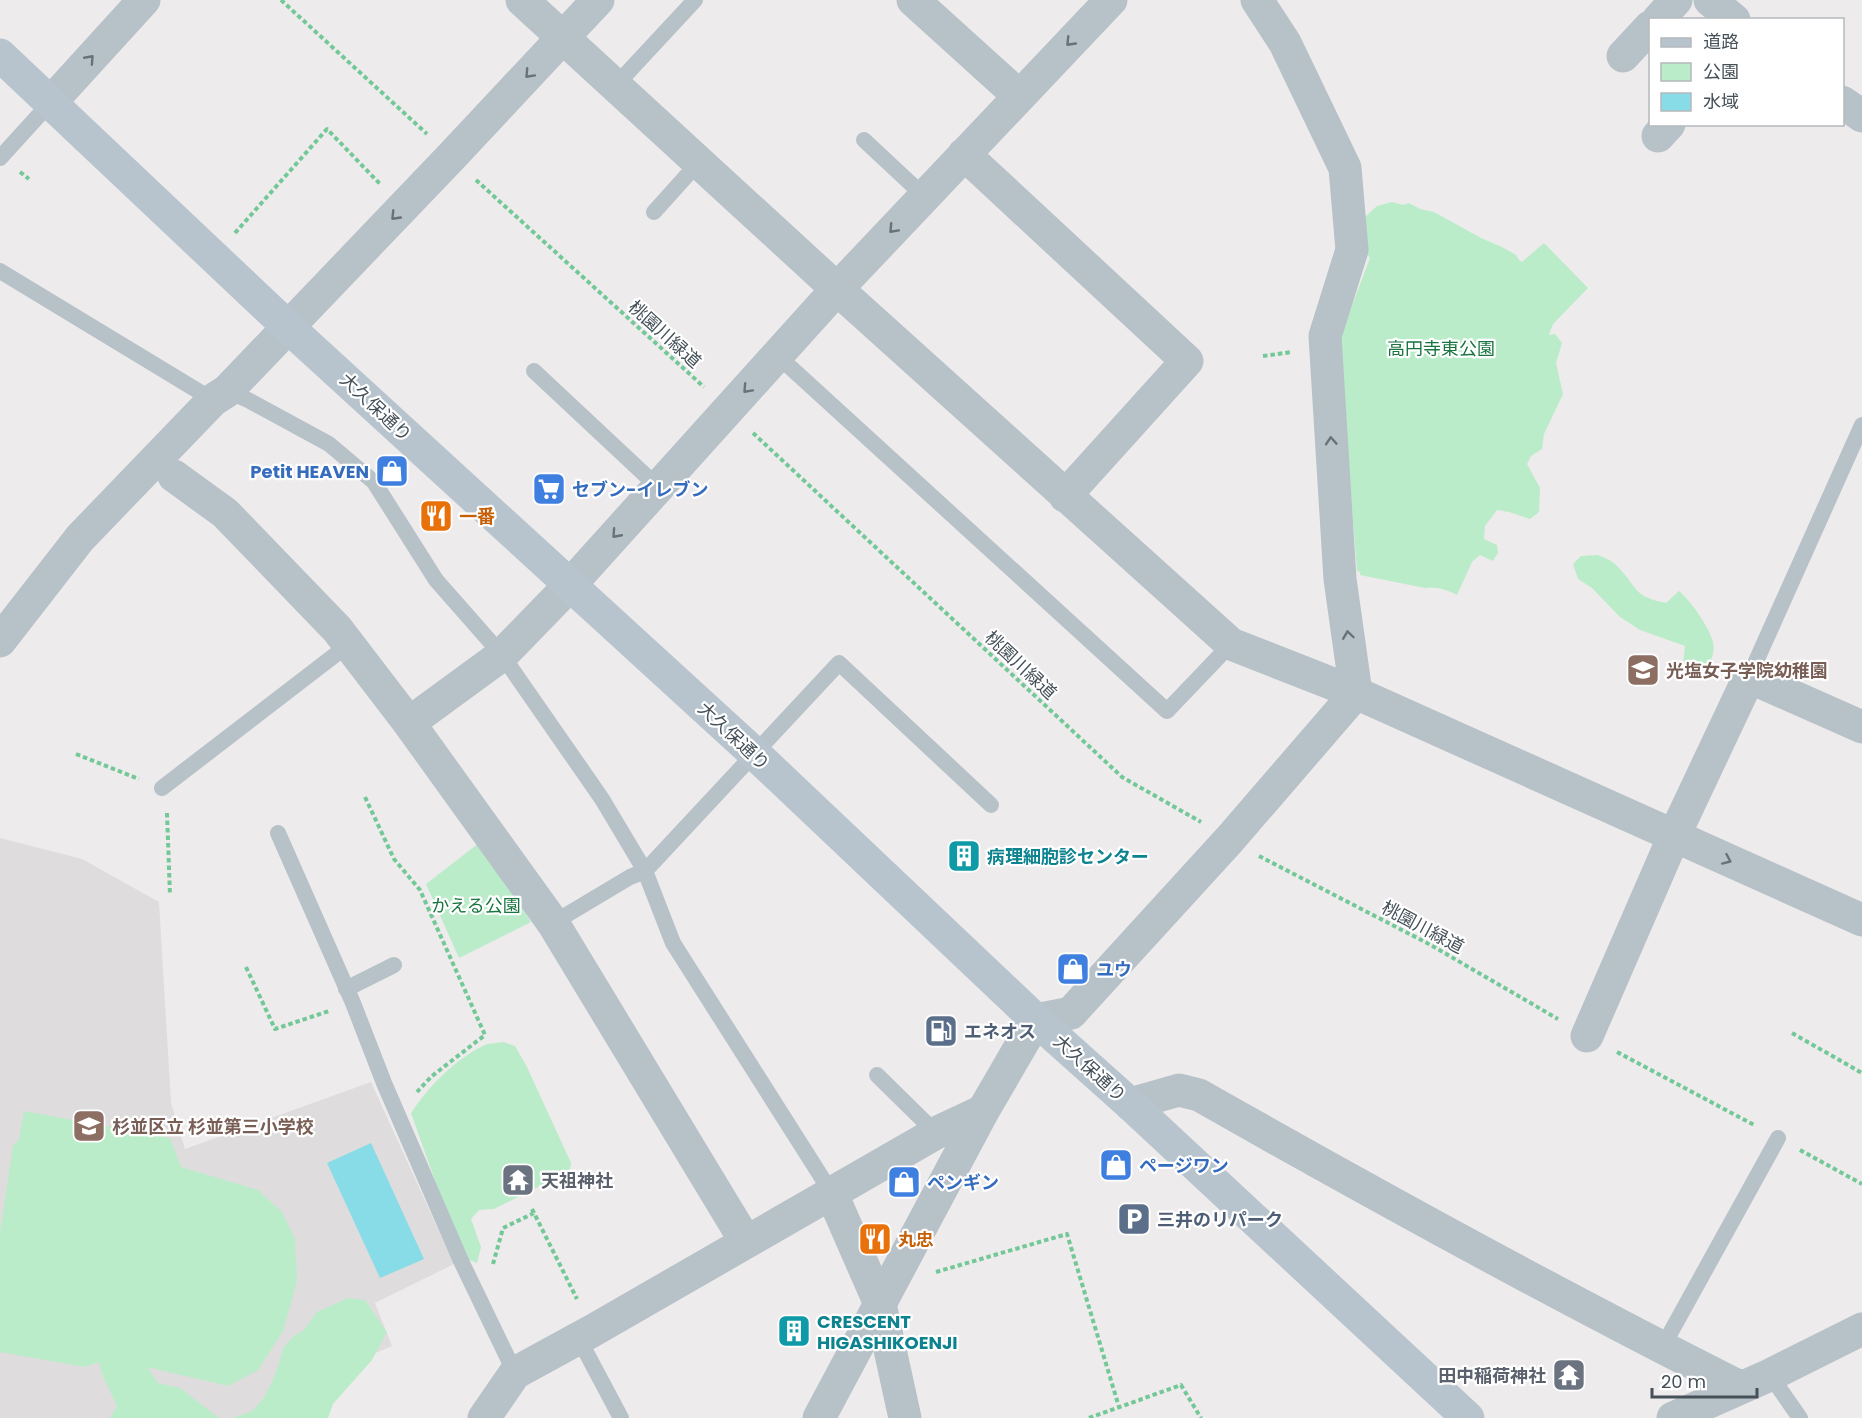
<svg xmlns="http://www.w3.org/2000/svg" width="1862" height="1418" font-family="Poppins,'Noto Sans JP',sans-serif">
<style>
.education{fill:#dfdcdd}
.green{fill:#baecc9}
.water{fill:#88dce8}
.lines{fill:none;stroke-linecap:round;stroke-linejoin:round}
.path{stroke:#73c897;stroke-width:4;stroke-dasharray:4.5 3;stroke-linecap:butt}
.service{stroke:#b7c1c8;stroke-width:16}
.minor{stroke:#b7c1c8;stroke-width:33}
.tertiary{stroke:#b7c1c8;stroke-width:33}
.secondary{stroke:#b7c4cd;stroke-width:33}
.oneway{stroke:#67727a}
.labels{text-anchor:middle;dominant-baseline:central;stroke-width:4.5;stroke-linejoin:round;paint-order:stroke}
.street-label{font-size:18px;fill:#455058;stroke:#fff}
.park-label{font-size:18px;fill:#197540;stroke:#fff}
.shop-label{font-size:18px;font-weight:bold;fill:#366cbe;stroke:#fff;text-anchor:start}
.food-label{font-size:18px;font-weight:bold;fill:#c56008;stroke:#fff;text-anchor:start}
.education-label{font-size:18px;font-weight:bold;fill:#785e54;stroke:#fff;text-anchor:start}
.culture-label{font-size:18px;font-weight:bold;fill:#0d838f;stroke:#fff;text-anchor:start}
.service-label{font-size:18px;font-weight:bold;fill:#4e5e75;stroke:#fff;text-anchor:start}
.worship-label{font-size:18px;font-weight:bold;fill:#5b616d;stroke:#fff;text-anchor:start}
</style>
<rect width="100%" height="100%" fill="#eeebec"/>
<path class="education" d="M0,838l82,21 77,43 12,201 14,46 186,-67 83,182 -79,39 17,43 -108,46 24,26h-308z"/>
<path class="green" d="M1392,202l11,3 6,-2 11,6 14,3 47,26 21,9 14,8 3,5 3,2 22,-19 44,45 -35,36 -4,11 6,-1 7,9 -6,20 7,31 -19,40 -2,15 -11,7 -4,8 13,24 -1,24 -9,7 -21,-7 -12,-2 -12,16 -1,13 13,6 1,8 -5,8 -13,-6 -8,7 -15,33c-9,-5 -22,-9 -32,-7l-65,-13v-3l-3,-1 -18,-231 31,-82 -4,-5 -1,-36 12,-11z
M1598,555c7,3 15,6 20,12 20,21 16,30 48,36l13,-12c12,10 30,36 34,51 2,10 -2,19 -6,28l-13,1 -11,-7 2,-18 -45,-16 -20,-13 -28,-29 -14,-9 -5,-15 8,-8z
M479,843l52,79 -72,36 -33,-74z
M504,1042l11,4 12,21 44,96 -1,8 -76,38 -15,1 -8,9 10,28 -4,16 -10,-4 -27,-64 -29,-82c18,-27 44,-54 74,-68 5,-2 13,-2 19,-3z
M24,1111l146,27 11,29 77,23 24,22 13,27 2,42 -14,50 -25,39 -30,16 -81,-19 11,16 22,5 39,30h-109l7,-12 -14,-30 -4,-14 -14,5 -85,-15v-119l13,-88 6,-5z
M348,1298l17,2 22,32 -15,28 -39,44 -5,14h-96l19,-6 13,-14 11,-23 9,-28 10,-11 10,-6 13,-18z"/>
<path class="water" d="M371,1143l53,116 -44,19 -53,-115z"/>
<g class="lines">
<path class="path" d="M281,0l146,134
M20,172l9,7
M476,180l228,207
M235,233l92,-104 53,55
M1263,356l29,-4
M753,433l369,344 79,45
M76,754l63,25
M365,797l29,62 26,31 65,145 -53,41 -15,16
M167,813l3,82
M1259,856l170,88 129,75
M246,967l29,62 54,-18
M1792,1033l70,40
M1617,1052l139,74
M1800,1150l62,34
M532,1209l45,90
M493,1264l10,-36 31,-15
M936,1272l131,-38 52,173
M1089,1418l92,-33 20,33"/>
<path class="service" d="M616,85l79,-85
M864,140l60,56
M0,158l51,-56
M654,212l45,-50
M0,271l213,129
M778,356l389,355 64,-67
M534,371l124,116
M227,391l21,9 81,44 45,38 62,98 66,75 100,144 43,72 28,72 158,249
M1749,677l113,-252
M162,788l186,-143
M278,833l75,170 31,80 77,178 54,112
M553,923l77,-46 15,-6 194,-208 152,142
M346,989l48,-24
M877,1075l59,58
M579,1339l42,79
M1662,1348l116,-210
M1770,1375l30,43"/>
<path class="minor" d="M522,0l315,289 394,355 125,49 506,227
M913,0l106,96
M1710,0l24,20
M1658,20l18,-20
M1623,56l27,-29
M51,102l93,-102
M1842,102l20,14
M1658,136l11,-12
M964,154l223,207 -122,135
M174,476l51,37 112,116 72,94 144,200 193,319
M0,641l80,-103 133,-138 14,-9 224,-234 147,-157
M409,723l93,-68 68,-70 267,-296 274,-289
M1036,1020l35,-7 159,-174 126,-146 -16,-114 -15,-243 27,-86 -7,-82 -60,-125 -28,-43
M1587,1036l87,-200 75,-159 113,50
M1130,1104l49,-14 20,5c178,101 358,200 541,292
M831,1192l49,112 25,114
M484,1418l31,-45 77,-42 344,-198 47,-22
M1673,1418l97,-43 92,-46"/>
<path class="tertiary" d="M819,1418l164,-307 53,-91"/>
<path class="secondary" d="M0,55l288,272 467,427 281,266 94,84 338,314"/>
</g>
<defs><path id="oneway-chevron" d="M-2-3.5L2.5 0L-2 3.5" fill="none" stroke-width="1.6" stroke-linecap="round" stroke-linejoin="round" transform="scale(1.5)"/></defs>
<g class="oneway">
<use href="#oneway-chevron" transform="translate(1070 42) rotate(134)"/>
<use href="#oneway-chevron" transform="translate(90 59) rotate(-48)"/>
<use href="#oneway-chevron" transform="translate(529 74) rotate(133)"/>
<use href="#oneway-chevron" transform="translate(395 216) rotate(134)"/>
<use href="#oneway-chevron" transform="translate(893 229) rotate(133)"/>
<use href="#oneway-chevron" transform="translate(747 389) rotate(133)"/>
<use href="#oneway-chevron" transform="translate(1331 441) rotate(-94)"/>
<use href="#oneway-chevron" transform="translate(616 534) rotate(132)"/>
<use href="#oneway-chevron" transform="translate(1348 635) rotate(-98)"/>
<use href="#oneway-chevron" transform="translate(1727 860) rotate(24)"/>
</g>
<defs>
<symbol id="shop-square" viewBox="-11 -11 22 22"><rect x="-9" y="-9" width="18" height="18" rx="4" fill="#3f7fe0" stroke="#fff"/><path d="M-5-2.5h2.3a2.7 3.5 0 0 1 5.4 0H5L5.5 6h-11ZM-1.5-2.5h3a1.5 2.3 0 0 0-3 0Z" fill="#fff"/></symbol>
<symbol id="supermarket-square" viewBox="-11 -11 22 22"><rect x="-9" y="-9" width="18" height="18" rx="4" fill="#3f7fe0" stroke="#fff"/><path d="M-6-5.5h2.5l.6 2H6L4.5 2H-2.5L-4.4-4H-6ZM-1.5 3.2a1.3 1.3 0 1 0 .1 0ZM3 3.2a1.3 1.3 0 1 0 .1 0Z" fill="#fff"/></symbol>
<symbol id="restaurant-square" viewBox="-11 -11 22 22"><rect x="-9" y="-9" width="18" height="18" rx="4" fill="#e8710a" stroke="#fff"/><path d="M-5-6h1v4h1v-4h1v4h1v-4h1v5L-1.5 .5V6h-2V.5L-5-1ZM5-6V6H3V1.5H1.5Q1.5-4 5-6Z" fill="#fff"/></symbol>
<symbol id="school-square" viewBox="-11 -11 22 22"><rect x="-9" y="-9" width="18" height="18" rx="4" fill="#8d6e63" stroke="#fff"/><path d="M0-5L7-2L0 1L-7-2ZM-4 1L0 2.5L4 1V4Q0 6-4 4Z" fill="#fff"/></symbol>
<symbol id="building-square" viewBox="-11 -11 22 22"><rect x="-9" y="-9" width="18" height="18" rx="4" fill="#0f9aa8" stroke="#fff"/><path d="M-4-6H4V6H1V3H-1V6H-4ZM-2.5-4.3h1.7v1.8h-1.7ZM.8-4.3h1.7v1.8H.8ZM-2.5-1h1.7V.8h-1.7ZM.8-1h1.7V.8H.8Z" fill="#fff"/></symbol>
<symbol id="fuel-square" viewBox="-11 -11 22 22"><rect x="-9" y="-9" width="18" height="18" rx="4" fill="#5c6f8a" stroke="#fff"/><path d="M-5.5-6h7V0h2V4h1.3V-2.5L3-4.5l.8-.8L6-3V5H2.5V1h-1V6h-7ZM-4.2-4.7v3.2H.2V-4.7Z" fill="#fff"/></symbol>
<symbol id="temple-square" viewBox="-11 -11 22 22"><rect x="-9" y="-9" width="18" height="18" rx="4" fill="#6b7280" stroke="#fff"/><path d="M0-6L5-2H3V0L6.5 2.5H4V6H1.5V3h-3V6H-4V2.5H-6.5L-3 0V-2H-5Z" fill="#fff"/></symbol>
<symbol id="parking-square" viewBox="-11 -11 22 22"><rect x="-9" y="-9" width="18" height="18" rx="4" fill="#5c6f8a" stroke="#fff"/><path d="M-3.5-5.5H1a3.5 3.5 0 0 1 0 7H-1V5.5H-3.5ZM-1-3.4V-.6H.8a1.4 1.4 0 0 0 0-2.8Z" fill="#fff"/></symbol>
</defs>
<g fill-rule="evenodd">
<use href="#shop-square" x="373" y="452" width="38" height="38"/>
<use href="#supermarket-square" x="530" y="470" width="38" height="38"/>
<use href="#restaurant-square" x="417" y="497" width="38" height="38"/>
<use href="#school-square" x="1624" y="651" width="38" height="38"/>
<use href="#building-square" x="945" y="837" width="38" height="38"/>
<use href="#shop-square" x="1054" y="950" width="38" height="38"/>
<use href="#fuel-square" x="922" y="1012" width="38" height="38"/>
<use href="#school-square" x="70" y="1107" width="38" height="38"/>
<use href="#shop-square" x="1097" y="1146" width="38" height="38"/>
<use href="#temple-square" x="499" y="1161" width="38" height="38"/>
<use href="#shop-square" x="885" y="1163" width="38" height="38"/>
<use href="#parking-square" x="1115" y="1200" width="38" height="38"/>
<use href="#restaurant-square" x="856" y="1220" width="38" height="38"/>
<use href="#building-square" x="775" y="1312" width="38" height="38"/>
<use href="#temple-square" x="1550" y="1356" width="38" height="38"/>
</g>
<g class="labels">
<g class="street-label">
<text transform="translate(665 334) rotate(42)">桃園川緑道</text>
<text transform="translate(376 407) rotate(43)">大久保通り</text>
<text transform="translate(1021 665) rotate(43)">桃園川緑道</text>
<text transform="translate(734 736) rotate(43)">大久保通り</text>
<text transform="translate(1423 927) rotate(28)">桃園川緑道</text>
<text transform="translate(1090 1068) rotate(42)">大久保通り</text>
</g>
<g class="park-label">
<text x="1441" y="348">高円寺東公園</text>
<text x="476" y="905">かえる公園</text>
</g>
<g class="shop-label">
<text x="369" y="471" text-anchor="end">Petit HEAVEN</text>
<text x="572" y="489">セブン-イレブン</text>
<text x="1096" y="969">ユウ</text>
<text x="1139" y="1165">ページワン</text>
<text x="927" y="1182">ペンギン</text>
</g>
<g class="food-label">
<text x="459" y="516">一番</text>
<text x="898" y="1239">丸忠</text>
</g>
<g class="education-label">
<text x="1666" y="670">光塩女子学院幼稚園</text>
<text x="112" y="1126">杉並区立 杉並第三小学校</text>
</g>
<g class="culture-label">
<text x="987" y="856">病理細胞診センター</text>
<text x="817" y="1321">CRESCENT<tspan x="817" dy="21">HIGASHIKOENJI</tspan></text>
</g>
<g class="service-label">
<text x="964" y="1031">エネオス</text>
<text x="1157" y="1219">三井のリパーク</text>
</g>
<g class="worship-label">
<text x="541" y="1180">天祖神社</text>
<text x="1546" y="1375" text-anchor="end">田中稲荷神社</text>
</g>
</g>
<rect x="1649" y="18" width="195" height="108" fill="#ffffff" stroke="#b5b9bc" stroke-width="1.5"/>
<rect x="1661" y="38" width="30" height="9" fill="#b7c4cd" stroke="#b5b9bc" stroke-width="1.5"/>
<text x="1703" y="48" font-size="18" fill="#455058">道路</text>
<rect x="1661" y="63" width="30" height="18" fill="#baecc9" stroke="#b5b9bc" stroke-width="1.5"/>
<text x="1703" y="78" font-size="18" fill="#455058">公園</text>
<rect x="1661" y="93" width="30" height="18" fill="#88dce8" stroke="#b5b9bc" stroke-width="1.5"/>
<text x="1703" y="108" font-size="18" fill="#455058">水域</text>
<path d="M1652 1388v9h105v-9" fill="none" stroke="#455058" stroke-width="3"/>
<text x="1661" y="1388" font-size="18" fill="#455058" stroke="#ffffff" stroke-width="4.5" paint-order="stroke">20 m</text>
</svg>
